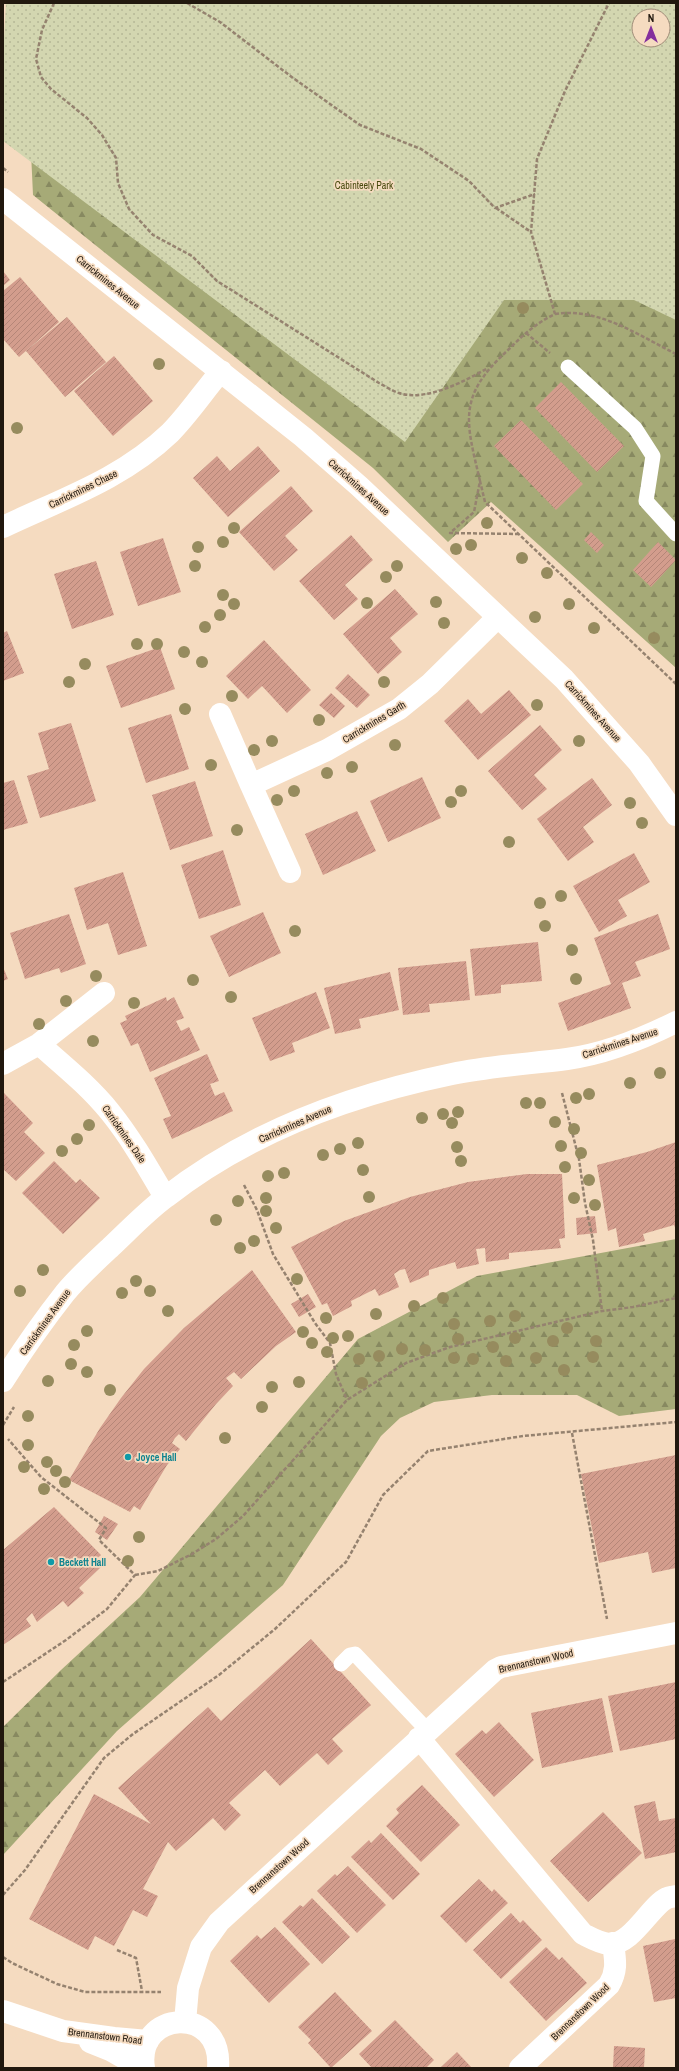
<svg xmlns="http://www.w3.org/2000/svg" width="679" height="2071" font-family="'Archivo Narrow',sans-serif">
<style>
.forest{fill:url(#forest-firs)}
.park{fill:url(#park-dots);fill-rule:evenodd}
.building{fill:url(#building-hatch)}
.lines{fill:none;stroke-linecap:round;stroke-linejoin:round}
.path{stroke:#95826f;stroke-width:2.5;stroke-dasharray:4 2;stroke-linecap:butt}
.service{stroke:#fff;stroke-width:15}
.minor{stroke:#fff;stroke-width:22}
.tertiary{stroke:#fff;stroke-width:22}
.tree{fill:#968b5e}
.culture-dot{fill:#0f9aa8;stroke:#f5dbc0;stroke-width:1.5}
.labels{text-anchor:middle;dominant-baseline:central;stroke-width:3.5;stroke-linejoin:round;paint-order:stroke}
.park-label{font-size:10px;fill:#484a0e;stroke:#f5dbc0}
.street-label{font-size:10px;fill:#21180e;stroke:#f5dbc0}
.culture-label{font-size:10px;font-weight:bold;fill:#0d838f;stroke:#f5dbc0;text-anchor:start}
</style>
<defs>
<pattern id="forest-firs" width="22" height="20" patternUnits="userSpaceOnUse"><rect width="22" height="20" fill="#a6aa77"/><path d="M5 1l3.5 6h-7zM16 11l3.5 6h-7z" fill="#878960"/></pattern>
<pattern id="park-dots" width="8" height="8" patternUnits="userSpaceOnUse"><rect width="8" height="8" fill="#d3d6b0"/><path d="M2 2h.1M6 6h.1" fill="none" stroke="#b5b796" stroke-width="1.8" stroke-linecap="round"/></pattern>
<pattern id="building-hatch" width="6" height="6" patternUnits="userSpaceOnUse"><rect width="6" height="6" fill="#d39d8d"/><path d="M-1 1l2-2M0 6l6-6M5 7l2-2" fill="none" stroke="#b58678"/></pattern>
</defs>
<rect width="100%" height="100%" fill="#f5dbc0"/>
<path class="forest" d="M24,3l652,180v485l-185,-166 -43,40 -75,-74 -340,-273z
M676,1239v170l-57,7 -42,-21h-85l-58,7 -34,16 -19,18 -98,149 -166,146 -114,124v-128l58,-57 79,-73 218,-258 119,-63z"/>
<path class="park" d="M6,3h670v317l-42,-20h-130l-99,142 -402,-301v-86zM639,16h24v24h-24z"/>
<path class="building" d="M3,271l7,9 -7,6z
M20,277l39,45 -40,35 -16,-18v-48z
M67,317l39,45 -41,35 -39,-46z
M114,356l39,45 -40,35 -39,-45z
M561,382l63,64 -27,26 -62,-64z
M521,420l62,64 -27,26 -62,-64z
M258,446l22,25 -52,46 -35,-39 24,-22 13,15z
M291,486l22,25 -28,25 13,14 -24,21 -35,-39z
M591,532l13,13 -7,8 -13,-13z
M351,535l22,25 -28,25 13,14 -24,21 -35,-39z
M163,538l18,54 -43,14 -18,-54z
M658,542l18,18 -25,27 -18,-17z
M96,561l18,54 -42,14 -18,-55z
M395,589l23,25 -28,24 12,14 -24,22 -35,-40z
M7,631l17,42 -21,8v-48z
M264,640l47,50 -24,23 -25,-27 -14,13 -22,-23z
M160,647l15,42 -54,19 -15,-42z
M348,674l22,21 -13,13 -22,-20z
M509,690l22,25 -53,45 -34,-39 24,-22 13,15z
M331,693l14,13 -11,12 -15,-13z
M171,714l18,55 -43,14 -18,-55z
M71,723l25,78 -56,17 -13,-42 22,-7 -11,-36z
M540,725l22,25 -28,25 13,14 -25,21 -34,-39z
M422,777l19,41 -53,24 -18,-41z
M592,778l20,27 -29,22 11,15 -26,19 -31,-42z
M14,780l14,43 -25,7v-47z
M195,781l18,55 -43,14 -18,-55z
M357,811l19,40 -53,24 -18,-41z
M223,850l18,55 -42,14 -18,-54z
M634,853l16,29 -32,18 9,16 -28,16 -26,-46z
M123,872l24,74 -29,9 -10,-32 -21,7 -13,-42z
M263,912l18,41 -52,24 -19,-41z
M69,914l17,50 -25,9 -2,-5 -34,11 -15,-46z
M658,914l12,35 -35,13 6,14 -19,7 9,25 -63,23 -10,-28 53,-19 -17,-46z
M538,942l4,39 -41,4v8l-26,3 -5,-47z
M466,961l4,39 -41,4 1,8 -27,3 -5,-47z
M3,967l5,12 -5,2z
M390,972l9,38 -40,9 2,9 -26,6 -11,-46z
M316,992l14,36 -38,15 3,9 -25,9 -18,-43z
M166,997l1,4 7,-4 10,21 -8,3 5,10 8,-4 11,23 -50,22 -12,-29 -7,3 -11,-23 7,-3 -2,-4z
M207,1054l12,27 -9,3 5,12 9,-4 9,19 -61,28 -9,-20 8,-3 -17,-38z
M3,1092l30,31 -9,9 21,21 -29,28 -13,-12z
M676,1142v88l-2,-5 -31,9 2,7 -26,6 -3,-19 -8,3 -11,-66 50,-13z
M54,1161l22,22 4,-4 20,19 -37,36 -41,-41z
M527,1174h35l3,64 -6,1 2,9 -52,5v6l-23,3 -1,-14 -9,1 3,15 -22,5 -2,-7 -26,8v5l-19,8 -5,-14 -5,1 -6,4 5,13 -20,9 -4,-7 -24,12 1,5 -19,10 -6,-13 -5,2 -31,-58 53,-26 66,-24 58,-15z
M595,1216l2,17 -20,2 -1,-17z
M252,1270l44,62 -20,14 -35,33 -7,-7 -8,6 7,8 -17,18 -30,37 -7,-7 -4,4 -3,5 8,6 -13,16 -27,45 -6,-4 -4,6 -61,-32 31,-52 21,-30 23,-29 40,-41z
M308,1294l8,13 -17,10 -8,-13z
M676,1455v113l-24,5 -4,-21 -49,11 -18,-89z
M54,1507l47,48 -5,4 7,6 -24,23 5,5 -16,14 -5,-6 -26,21 -5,-9 -6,6 5,7 -28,19v-95z
M104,1516l14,8 -11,16 -12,-8z
M311,1639l60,66 -39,34 11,12 -15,14 -11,-12 -37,33 -15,-16 -36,33 12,12 -16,16 -12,-13 -37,33 -8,-9 -25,47 15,7 -11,21 -14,-7 -19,36 -19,-10 -7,14 -59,-31 65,-125 57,30 -33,-36 90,-81 13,14z
M676,1682v57l-56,12 -12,-55z
M602,1698l11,54 -71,16 -11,-55z
M499,1722l35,38 -40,37 -39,-43 27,-24 4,4z
M422,1785l38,40 -39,37 -35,-36 13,-13 -3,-4z
M655,1801l4,20 17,-3v34l-31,7 -11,-53z
M603,1812l39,41 -54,49 -38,-41z
M381,1833l39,41 -27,26 -42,-43 18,-17 2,3z
M348,1866l38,39 -29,28 -40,-42 18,-17 2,2z
M479,1879l13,13 2,-3 14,14 -42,40 -26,-27z
M312,1898l38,39 -28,27 -40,-42 18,-17 3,2z
M511,1913l9,10 3,-3 19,20 -41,39 -28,-29z
M275,1927l35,37 -41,39 -39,-42 27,-26 4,4z
M675,1939l1,59 -22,4 -11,-56z
M546,1947l13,13 3,-3 25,26 -41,38 -37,-39z
M335,1992l37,39 -41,37 -23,-25 3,-3 -13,-13z
M395,2020l39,40 -8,8h-54l-13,-14z
M614,2046l31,2 -1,20h-31z
M457,2052l15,16h-32z"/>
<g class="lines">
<path class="path" d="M54,3l-12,27 -6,29 5,18 10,12 36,29 15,17 14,23 2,25 11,26 24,26 39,21 25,25 162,102c6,3 13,8 20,10 27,9 66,-12 89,-25
M187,3l33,19 73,56 67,47 61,24 48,32 26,27 40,-14
M3,168l5,4
M496,208l35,24
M555,314c43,-7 83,21 121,40
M526,333l24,20
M480,481c-14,-60 -23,-84 27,-130 15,-15 29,-28 48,-37l-24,-82 6,-73 28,-68 44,-88
M519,534l-69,-1 24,-21 6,-31 5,21 191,182
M562,1093l17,66 6,44 8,37 9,71
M244,1185l13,25 16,44 42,69 15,20 6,31 11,26
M3,1425l11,-18
M572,1433l35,186
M135,1575l23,-4 34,-17 24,-15 27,-23 104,-116 59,-37 44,-16 152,-36 31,-4 43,-9
M3,1682l63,-42 41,-31 28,-34 -36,-35 7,-12 -65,-51 -33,-38
M3,1895l22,-25 79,-112 29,-24 86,-59 56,-46 71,-67 37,-67 45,-44 95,-15 153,-14
M117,1950l19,8 6,33
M3,1957l9,6 45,21 28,8h76"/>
<path class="service" d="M568,367l67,61 18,28 -7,45 30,33
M341,1664l9,-9 5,-1 73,77"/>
<path class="minor" d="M3,199l300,238 56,49 205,193 75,84 37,52
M3,527c59,-28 119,-48 167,-94 18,-18 34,-42 51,-62
M220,714l31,71 76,-35 72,-41 31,-25 68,-67
M251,785l39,87
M39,1044c25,22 51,43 71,68 21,26 38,56 55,85
M3,1064l36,-20 65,-51
M3,1381c19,-30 40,-60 62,-88 14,-17 32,-33 48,-48 17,-16 34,-34 53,-48 83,-65 184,-102 286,-123 38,-8 77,-10 115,-15 37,-5 75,-20 109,-37
M419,1738l164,196c8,4 16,9 26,10 23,1 41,-38 58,-46 2,-1 6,-1 9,-2
M185,2022l3,-34 13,-41 18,-25 276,-252 6,-3 175,-34
M520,2068l89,-83c9,-15 6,-26 4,-42"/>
<path class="tertiary" d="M3,2011l60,20 51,7 34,3
M90,2042l20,8 32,18
M144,2068c-9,-58 79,-64 74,0"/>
</g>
<g class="tree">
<circle cx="523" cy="308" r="6"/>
<circle cx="159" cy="364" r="6"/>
<circle cx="17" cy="428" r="6"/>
<circle cx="487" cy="523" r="6"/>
<circle cx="234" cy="528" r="6"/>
<circle cx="223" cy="542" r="6"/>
<circle cx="471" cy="545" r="6"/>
<circle cx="198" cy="547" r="6"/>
<circle cx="456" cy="549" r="6"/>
<circle cx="522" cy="558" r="6"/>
<circle cx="195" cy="566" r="6"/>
<circle cx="397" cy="566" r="6"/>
<circle cx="547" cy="573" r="6"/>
<circle cx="386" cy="577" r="6"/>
<circle cx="223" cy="595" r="6"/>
<circle cx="436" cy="602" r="6"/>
<circle cx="367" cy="603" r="6"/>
<circle cx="234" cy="604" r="6"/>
<circle cx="569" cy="604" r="6"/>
<circle cx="220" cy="615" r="6"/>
<circle cx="535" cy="617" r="6"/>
<circle cx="444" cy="623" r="6"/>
<circle cx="205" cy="627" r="6"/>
<circle cx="594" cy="628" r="6"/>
<circle cx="654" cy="638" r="6"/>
<circle cx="137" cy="644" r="6"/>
<circle cx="157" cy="644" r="6"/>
<circle cx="184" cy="652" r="6"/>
<circle cx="202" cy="662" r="6"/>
<circle cx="85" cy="664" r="6"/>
<circle cx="69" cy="682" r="6"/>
<circle cx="384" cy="682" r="6"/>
<circle cx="232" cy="696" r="6"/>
<circle cx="537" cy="705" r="6"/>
<circle cx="185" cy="709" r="6"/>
<circle cx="319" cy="720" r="6"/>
<circle cx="272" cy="741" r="6"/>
<circle cx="579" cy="741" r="6"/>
<circle cx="395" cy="745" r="6"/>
<circle cx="254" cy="750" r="6"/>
<circle cx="211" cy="765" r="6"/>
<circle cx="352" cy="767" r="6"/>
<circle cx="327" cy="773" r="6"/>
<circle cx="294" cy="791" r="6"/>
<circle cx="461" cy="791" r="6"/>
<circle cx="277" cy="800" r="6"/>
<circle cx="451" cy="802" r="6"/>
<circle cx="630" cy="803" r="6"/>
<circle cx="642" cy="823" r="6"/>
<circle cx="237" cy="830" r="6"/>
<circle cx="509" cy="842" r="6"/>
<circle cx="561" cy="896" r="6"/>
<circle cx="540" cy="903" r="6"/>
<circle cx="545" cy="926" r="6"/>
<circle cx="295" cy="931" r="6"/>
<circle cx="572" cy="950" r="6"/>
<circle cx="96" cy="976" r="6"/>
<circle cx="576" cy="979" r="6"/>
<circle cx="193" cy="980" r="6"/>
<circle cx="231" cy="997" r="6"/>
<circle cx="66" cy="1001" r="6"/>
<circle cx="134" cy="1003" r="6"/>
<circle cx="39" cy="1024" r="6"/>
<circle cx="93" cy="1041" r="6"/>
<circle cx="660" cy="1073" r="6"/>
<circle cx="630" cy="1083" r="6"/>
<circle cx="589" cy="1094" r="6"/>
<circle cx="576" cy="1098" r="6"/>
<circle cx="526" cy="1103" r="6"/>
<circle cx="540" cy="1103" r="6"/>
<circle cx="458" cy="1112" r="6"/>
<circle cx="443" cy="1114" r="6"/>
<circle cx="422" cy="1118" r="6"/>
<circle cx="555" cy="1122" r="6"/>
<circle cx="452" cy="1123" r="6"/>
<circle cx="89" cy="1125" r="6"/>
<circle cx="574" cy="1129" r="6"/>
<circle cx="77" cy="1139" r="6"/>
<circle cx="358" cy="1143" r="6"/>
<circle cx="561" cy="1146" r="6"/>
<circle cx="457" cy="1147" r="6"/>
<circle cx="340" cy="1149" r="6"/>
<circle cx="62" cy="1151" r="6"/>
<circle cx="581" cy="1153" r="6"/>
<circle cx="323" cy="1155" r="6"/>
<circle cx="461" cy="1161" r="6"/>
<circle cx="565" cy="1167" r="6"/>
<circle cx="363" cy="1170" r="6"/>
<circle cx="284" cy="1173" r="6"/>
<circle cx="268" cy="1176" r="6"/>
<circle cx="589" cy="1180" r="6"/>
<circle cx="369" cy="1197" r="6"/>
<circle cx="266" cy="1198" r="6"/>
<circle cx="574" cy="1198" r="6"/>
<circle cx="238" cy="1201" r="6"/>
<circle cx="595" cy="1205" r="6"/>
<circle cx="266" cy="1211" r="6"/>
<circle cx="216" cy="1220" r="6"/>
<circle cx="276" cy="1228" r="6"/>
<circle cx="254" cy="1241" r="6"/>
<circle cx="240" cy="1248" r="6"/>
<circle cx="43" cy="1270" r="6"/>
<circle cx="297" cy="1279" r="6"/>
<circle cx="136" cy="1281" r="6"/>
<circle cx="20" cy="1291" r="6"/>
<circle cx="150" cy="1291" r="6"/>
<circle cx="122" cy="1293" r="6"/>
<circle cx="443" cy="1298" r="6"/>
<circle cx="414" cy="1306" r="6"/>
<circle cx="168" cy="1311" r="6"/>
<circle cx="376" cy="1314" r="6"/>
<circle cx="515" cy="1316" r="6"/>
<circle cx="326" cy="1318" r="6"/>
<circle cx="490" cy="1321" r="6"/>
<circle cx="454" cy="1324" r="6"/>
<circle cx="567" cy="1328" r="6"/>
<circle cx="87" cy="1331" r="6"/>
<circle cx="303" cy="1332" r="6"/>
<circle cx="348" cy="1336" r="6"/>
<circle cx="333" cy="1338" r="6"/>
<circle cx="515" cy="1338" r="6"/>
<circle cx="458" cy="1339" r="6"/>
<circle cx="553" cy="1341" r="6"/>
<circle cx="596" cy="1341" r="6"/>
<circle cx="312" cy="1343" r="6"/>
<circle cx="74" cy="1345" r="6"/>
<circle cx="493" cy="1347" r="6"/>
<circle cx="402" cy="1349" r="6"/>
<circle cx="425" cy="1350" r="6"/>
<circle cx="327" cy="1352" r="6"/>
<circle cx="379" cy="1356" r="6"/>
<circle cx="593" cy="1357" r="6"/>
<circle cx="454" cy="1358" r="6"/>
<circle cx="536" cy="1358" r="6"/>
<circle cx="359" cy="1359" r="6"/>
<circle cx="473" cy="1359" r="6"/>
<circle cx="506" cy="1361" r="6"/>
<circle cx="71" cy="1364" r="6"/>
<circle cx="564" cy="1370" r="6"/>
<circle cx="87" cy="1372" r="6"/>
<circle cx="48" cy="1381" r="6"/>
<circle cx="299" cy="1382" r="6"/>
<circle cx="362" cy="1383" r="6"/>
<circle cx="272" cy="1387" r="6"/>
<circle cx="110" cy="1390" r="6"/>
<circle cx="262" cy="1407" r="6"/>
<circle cx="28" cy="1416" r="6"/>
<circle cx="225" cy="1438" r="6"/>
<circle cx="28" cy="1445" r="6"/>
<circle cx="47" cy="1462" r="6"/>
<circle cx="24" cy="1467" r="6"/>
<circle cx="56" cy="1471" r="6"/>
<circle cx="65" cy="1482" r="6"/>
<circle cx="44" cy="1489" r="6"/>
<circle cx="139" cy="1537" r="6"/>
<circle cx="128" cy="1561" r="6"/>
</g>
<g class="culture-dot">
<circle cx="128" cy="1457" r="4"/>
<circle cx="51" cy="1562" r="4"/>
</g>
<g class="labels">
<g class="park-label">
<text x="364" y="185">Cabinteely Park</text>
</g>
<g class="street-label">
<text transform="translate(108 282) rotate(39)">Carrickmines Avenue</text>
<text transform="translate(359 487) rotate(42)">Carrickmines Avenue</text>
<text transform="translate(83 489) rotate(-26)">Carrickmines Chase</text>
<text transform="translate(593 711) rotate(48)">Carrickmines Avenue</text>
<text transform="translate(374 722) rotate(-31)">Carrickmines Garth</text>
<text transform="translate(620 1043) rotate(-18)">Carrickmines Avenue</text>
<text transform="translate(295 1124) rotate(-24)">Carrickmines Avenue</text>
<text transform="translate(124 1134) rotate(55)">Carrickmines Dale</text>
<text transform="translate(45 1322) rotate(-54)">Carrickmines Avenue</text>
<text transform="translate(536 1661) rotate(-13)">Brennanstown Wood</text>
<text transform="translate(279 1866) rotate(-42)">Brennanstown Wood</text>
<text transform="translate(580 2012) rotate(-44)">Brennanstown Wood</text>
<text transform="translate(105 2036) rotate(7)">Brennanstown Road</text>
</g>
<g class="culture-label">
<text x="136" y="1457">Joyce Hall</text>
<text x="59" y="1562">Beckett Hall</text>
</g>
</g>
<rect width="679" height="2071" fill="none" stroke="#21180e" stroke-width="8"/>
<g transform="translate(651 28)"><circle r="19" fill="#f5dbc0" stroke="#a08d79"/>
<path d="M0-3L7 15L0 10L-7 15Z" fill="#842f9d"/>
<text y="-6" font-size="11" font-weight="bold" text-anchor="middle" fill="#21180e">N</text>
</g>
</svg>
